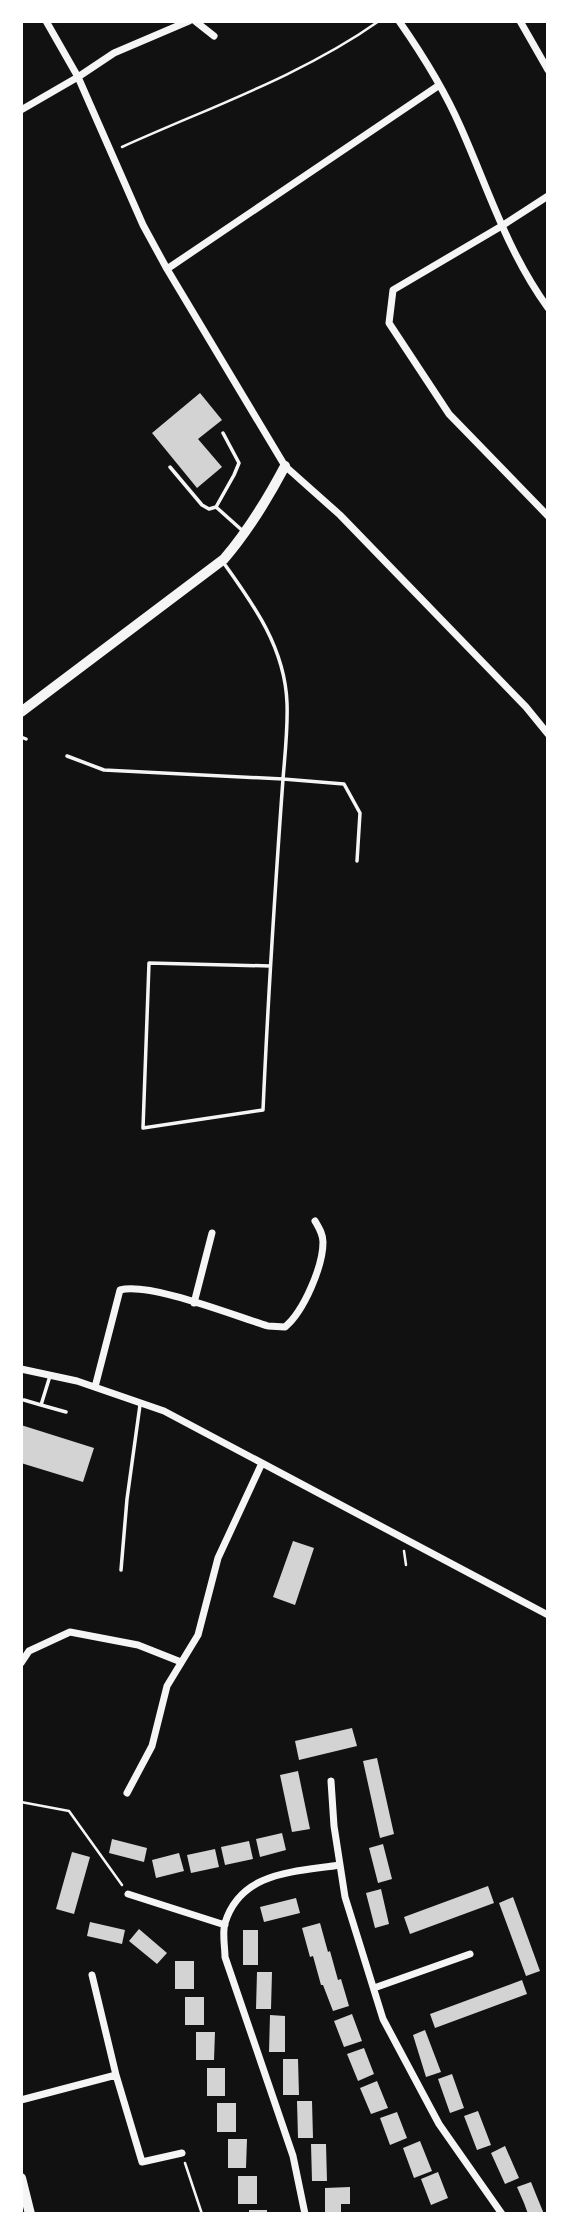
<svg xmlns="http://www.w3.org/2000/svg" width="569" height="2235" font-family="'Asap Condensed',sans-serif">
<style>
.building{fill:#d3d3d3}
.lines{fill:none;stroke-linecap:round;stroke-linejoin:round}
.path{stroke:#f5f5f5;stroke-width:2.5}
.service{stroke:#f5f5f5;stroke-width:3.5}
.minor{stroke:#f5f5f5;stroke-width:7}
.tertiary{stroke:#f5f5f5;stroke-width:10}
</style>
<rect width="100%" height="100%" fill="#111"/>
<path class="building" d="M200,393l22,27 -24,19 24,28 -25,21 -45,-55z
M21,1425l73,23 -11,34 -62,-19z
M293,1541l21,7 -19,57 -22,-8z
M352,1728l5,18 -58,14 -4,-19z
M377,1758l17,76 -14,4 -17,-77z
M298,1771l12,58 -18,3 -12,-57z
M282,1833l4,17 -26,7 -4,-18z
M112,1839l35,9 -3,14 -35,-9z
M249,1841l4,18 -28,6 -4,-18z
M383,1844l9,35 -14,4 -9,-35z
M215,1849l4,18 -28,6 -4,-18z
M72,1852l18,5 -16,57 -18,-5z
M179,1853l5,18 -28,7 -4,-18z
M488,1886l6,17 -84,31 -6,-17z
M381,1889l8,35 -14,4 -9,-35z
M513,1897l27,74 -14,5 -27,-73z
M296,1898l4,15 -36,9 -4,-15z
M90,1922l35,8 -3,14 -35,-8z
M320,1923l8,29 2,-1 8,29 3,-1 8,27 -16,5 -10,-26h-2l-8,-29 -3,1 -8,-29z
M139,1929l28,24 -10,11 -28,-23z
M243,1930h15v35h-15z
M175,1961h19v28h-19z
M257,1972h15l-1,37h-15z
M522,1980l5,14 -92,34 -5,-14z
M185,1997h19v28h-19z
M352,2014l10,27 -18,6 -10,-26z
M270,2015l15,1v36h-16z
M425,2030l16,42 -15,5 -13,-42z
M196,2032h19l-1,28h-18z
M364,2048l10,26 -16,7 -11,-27z
M283,2059h15l1,36h-16z
M207,2068h18v28h-18z
M452,2074l12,34 -14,5 -12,-34z
M377,2081l11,27 -17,6 -11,-26z
M297,2101h15l1,37h-15z
M217,2103h19v29h-19z
M478,2111l13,34 -14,5 -13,-34z
M397,2112l10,26 -17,7 -10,-27z
M228,2139h19l-1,29h-18z
M420,2141l12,30 -18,7 -11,-30z
M311,2144h15l1,37h-15z
M505,2146l14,32 -14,6 -14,-31z
M438,2172l10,26 -17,7 -10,-26z
M238,2176h19v28h-19z
M531,2182l6,15 7,17h-16l-4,-11 -7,-16z
M350,2187v17h-9v10h-16v-26z
M249,2210h18v4h-18z"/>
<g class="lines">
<path class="path" d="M122,147c86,-39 179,-71 257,-126
M404,1551l2,14
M21,1802l48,9 53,74
M185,2163l17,51"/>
<path class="service" d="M170,467l32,38 7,4 7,-2 28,25
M216,507l18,-32 5,-12 -16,-30
M223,562c31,43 62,86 64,141 1,25 -2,51 -4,76l61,5 16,29 -3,48
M21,737l5,2
M67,756l37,14 179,9c-8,110 -15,220 -20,331l-120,18 6,-165 121,3
M24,1400l17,5 9,-29
M41,1405l25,7
M121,1570l6,-71 13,-94"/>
<path class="minor" d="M46,21l32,56 65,148 24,44 118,197 55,49 186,192 22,27
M195,21l19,15
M399,21c23,33 46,70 62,107 28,63 46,123 87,180
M520,21l28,49
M21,110l57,-33 36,-24 75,-32
M548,196l-48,31 -107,63 -4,33 60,91 99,102
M167,269l271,-183
M194,1303l18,-70
M21,1369l56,12 87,30 384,204
M95,1387l25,-97c30,-8 115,26 148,36l17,1c19,-16 38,-61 38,-85 0,-8 -4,-14 -8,-21
M21,1663l8,-12 41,-19 68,13 43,17
M331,1781l3,45 11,71 38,122 56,105 63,90
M127,1793l25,-47 15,-60 31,-51 20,-77 44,-95
M128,1894l97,31
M92,1975l24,100 26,87 40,-9
M374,1988l96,-34
M21,2100l95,-25
M305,2214l-12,-58 -68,-199c0,-10 -3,-24 0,-34 16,-52 70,-51 115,-58"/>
<path class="tertiary" d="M21,712l203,-153c25,-29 43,-59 61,-93
M21,2178l9,36"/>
</g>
<rect width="569" height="2235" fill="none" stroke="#ffffff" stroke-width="46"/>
</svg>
